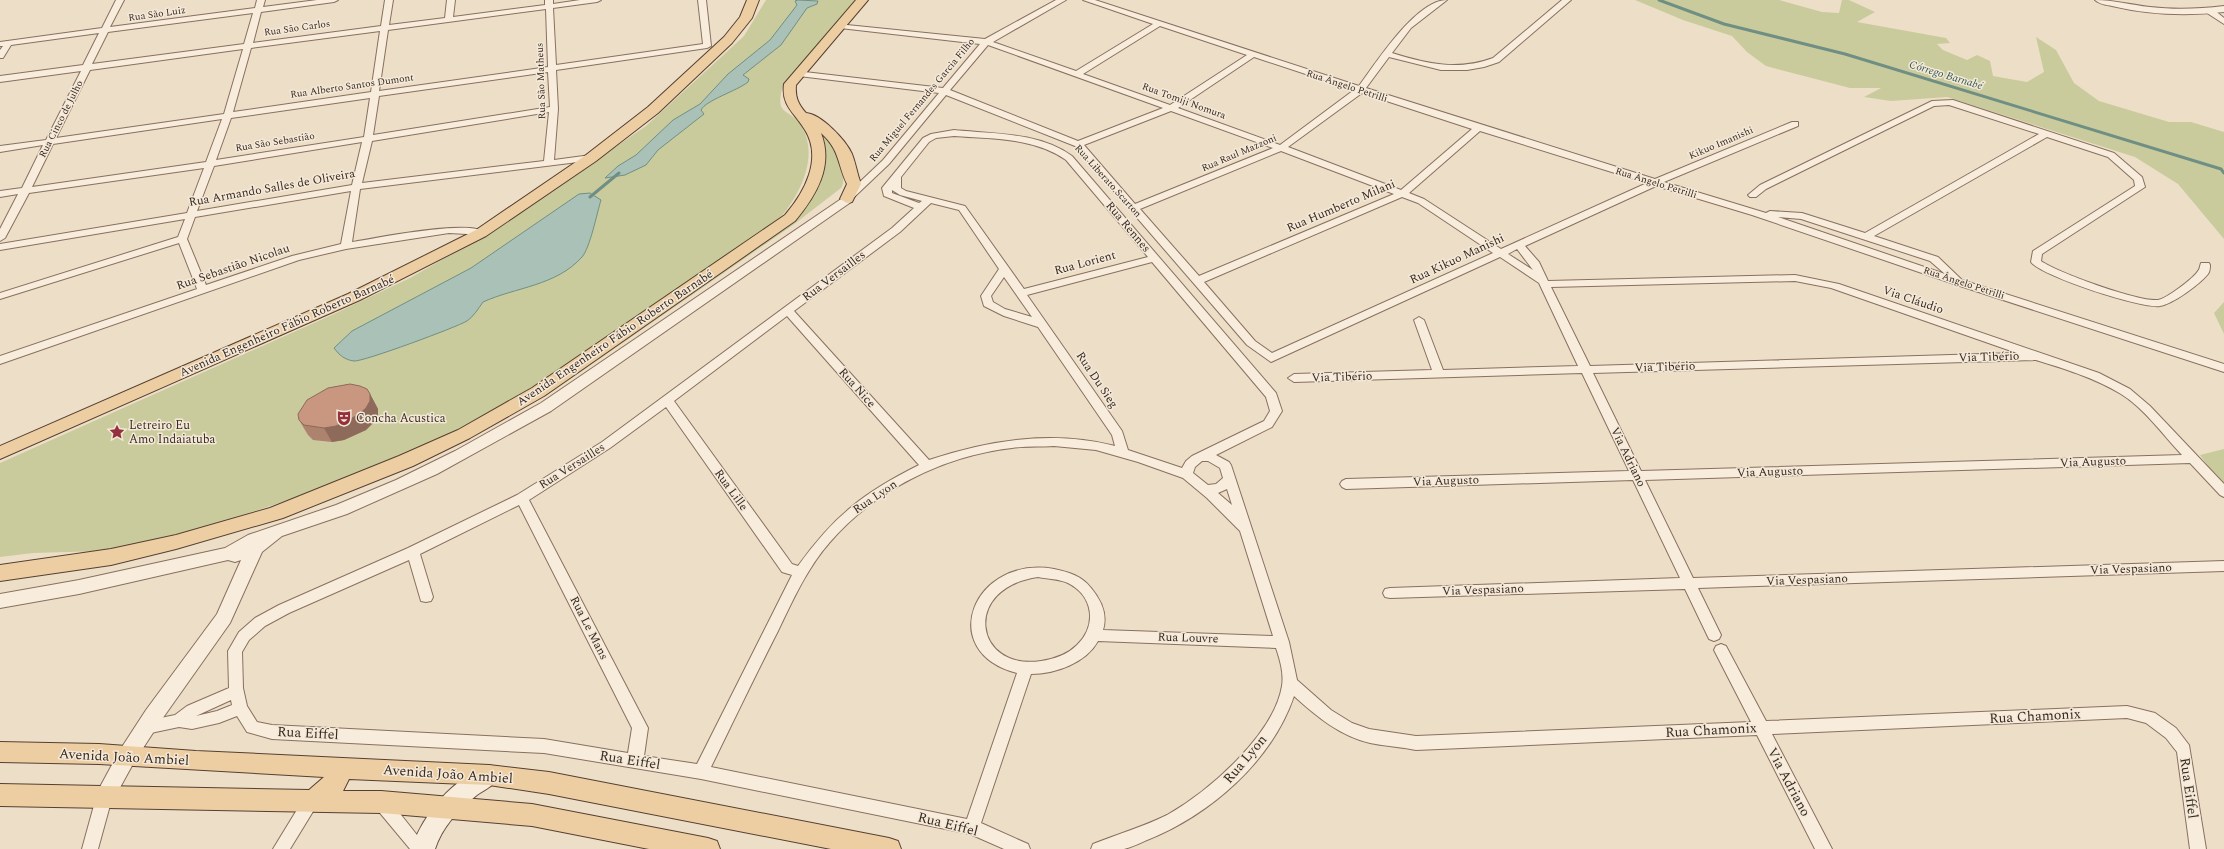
<svg xmlns="http://www.w3.org/2000/svg" width="2224" height="849" font-family="Spectral,serif">
<style>
.green{fill:#cacb9c}
.water{fill:#a9c1b7;stroke:#708f84}
.lines{fill:none;stroke-linecap:round;stroke-linejoin:round}
.stream{stroke:#708f84;stroke-width:3}
.minor-casing{stroke:#88705e;stroke-width:2}
.tertiary-casing{stroke:#88705e;stroke-width:2}
.secondary-casing{stroke:#6a5141;stroke-width:2}
.primary-casing{stroke:#563f32;stroke-width:2}
.minor{fill:#f8ecdc;fill-rule:evenodd}
.tertiary{fill:#f8ecdc;fill-rule:evenodd}
.secondary{fill:#f8ecdc;fill-rule:evenodd}
.primary{fill:#edcea3;fill-rule:evenodd}
.wall{fill:#ad826e}
.shaded-wall{fill:#8d6a5a}
.building{fill:#c99780;stroke:#8d6a5a}
.labels{text-anchor:middle;dominant-baseline:central;stroke-width:3;stroke-linejoin:round;paint-order:stroke}
.far-street-label{font-size:10px;fill:#392a21;stroke:#f4e9d8}
.far-water-label{font-size:11px;font-style:italic;fill:#315851;stroke:#f4e9d8}
.street-label{font-size:12px;fill:#392a21;stroke:#f4e9d8}
.poi-label{font-size:12px;fill:#392a21;stroke:#f4e9d8;text-anchor:start}
.near-street-label{font-size:14px;fill:#392a21;stroke:#f4e9d8}
</style>
<rect width="100%" height="100%" fill="#eddec8"/>
<path class="green" d="M766,0h89l-72,85c-9,33 6,21 19,42 17,30 -2,67 -21,90l-218,151 -50,31 -67,37 -83,37 -53,20 -104,34 -102,24 -71,2 -33,4v-94l334,-149 76,-36 84,-48 152,-104 98,-90z
M1635,0h144l43,12 17,1 3,-13h7l26,12 -18,10 89,16 4,5 -13,1 6,6 24,10 10,-5 13,6 3,15 34,6 17,-10 -8,-35 20,13 18,33 25,18 70,21h22l33,10v107l-46,-55 -43,-27 -188,-60 -56,4 -27,-4 17,-9h-31l-84,-22 -19,-14 -15,-16 -49,-16z
M821,132c4,4 12,8 14,13 5,8 12,36 6,43l-48,37 -247,171 -7,-1 264,-184c18,-27 24,-46 18,-79z
M2224,302v32l-10,-21z
M2224,449v39l-24,-33z"/>
<path class="water" d="M798,0l20,1 -1,3 -10,4 -26,37 -38,30 6,4 -1,3c-11,9 -42,18 -47,28l3,4 -46,36 -12,15 -21,10 -20,3 13,-12 18,-11 37,-35 27,-16 28,-30 42,-34 27,-35 -2,-4z
M590,193l11,7c-4,13 -11,48 -19,57 -26,29 -66,30 -99,45 -5,7 -9,14 -16,19 -10,6 -104,41 -113,40 -9,-1 -15,-6 -20,-13l18,-17 119,-63 108,-74z"/>
<g class="lines">
<path class="stream" d="M1659,0l65,24 121,30 376,115 3,4
M590,197l29,-24"/>
<defs>
<path id="minor" d="M116,0h8l-14,27 145,-19 2,-8h8l-2,7 54,-7h21l-4,2 -73,10 -8,31 128,-17 4,-26h8l-4,25 56,-7 2,-18h8l-2,17 92,-12v-5h8v4l27,-4h21l-4,2 -44,6 3,57 147,-21 -5,-44h8l5,46 -4,2 -151,22 2,39 -4,51 37,-5 5,3 -2,2 -234,29 -8,53c21,-3 121,-24 134,-9l-1,2 -36,-2 -103,16 -47,11 -299,104v-8l197,-67 -18,-46 -179,56v-6l178,-56 7,-18 -185,31v-6l187,-31 17,-45 -175,25 -24,45 -5,3v-12l18,-35 -18,3v-6l22,-3 21,-43 -43,7v-6l46,-6 35,-69 -81,11v-6l83,-11 16,-32 -88,12 -8,13h-3v-8l3,-4h-3v-4l102,-14zM546,9l2,58 -169,24 9,-61zM253,13l-9,31 -152,20 16,-32zM380,31l-9,61 -138,20 18,-64zM243,49l-19,65 -168,24 34,-68zM548,72l2,35 -177,28 6,-39zM370,98l-6,39 -148,23 15,-42zM549,112l-5,49 -182,22 10,-42zM222,119l-16,43 -174,25 21,-43zM362,142l-10,43 -155,26 17,-45zM351,191l-10,53 -49,12 -86,29 -19,-46 8,-22z
M1056,0h10l-73,42 83,29 77,-47 -70,-24h12l264,86c17,-23 57,-86 88,-86l-36,28 -19,25c35,11 66,18 101,5l69,-58h9l-72,62 -15,5 -17,3h-26l-52,-13 -23,31 289,91 137,-57h6v4l-134,56 102,31 4,-2 32,2 63,20 174,-99 -90,-29 -15,1 -168,83 -10,8h-6l-2,-2 12,-10 172,-84 21,-1 161,53 28,24 3,10 -103,67 -1,7c18,12 97,41 117,39 8,-1 36,-22 40,-29 2,-2 2,-6 3,-8h8l1,2c0,3 0,6 -2,9 -8,10 -35,30 -48,32 -18,3 -119,-30 -129,-44l2,-11 102,-65 -1,-6 -26,-23 -61,-20 -173,99 64,21 24,23 262,84v8l-267,-87 -205,-70 -96,-29 -131,60 14,16 9,19 247,-6 44,9 260,89 31,16 20,17 74,78v13l-4,-2 -30,-32 -545,17 48,98 531,-17v10l-526,17 23,47 -2,4 -5,2 -5,-2 -24,-50 -295,9 -5,-1 -2,-4 2,-4 5,-1 290,-10 -47,-98 -287,9 -4,-2 -2,-3 2,-3 4,-2 283,-8 -47,-98 -288,9 -6,-4 6,-4 138,-4 -18,-50 5,-3 5,3 19,50 135,-4 -39,-83 -39,-26 -229,105 -24,-17 -172,-199 -129,-51 -57,69 -39,37h-6v-4l39,-37 56,-67 -140,-17 -3,-1v-4l147,17 37,-44 -140,-16 -4,-2 1,-2 148,15zM1160,26l87,29 -77,50 -87,-31zM988,45l175,63 -85,33 -128,-51zM1254,57l100,33 -74,55 -102,-37zM1362,93l110,36 -71,61 -113,-43zM1171,111l102,37 -138,56 -51,-59zM1480,131l167,52 -146,66 -77,-50 -15,-6zM1281,151l113,43 -195,82 -59,-67zM1402,197l16,6 75,50 -221,100 -17,-12 -51,-59zM1778,217l23,2 129,42 15,13zM1517,249l16,21 -25,-16zM1795,281l36,7 186,65 -427,13 -39,-79zM2036,360c29,9 59,18 85,34 24,15 42,41 61,61l-541,16 -48,-98z
M2207,9h6l11,9v6l-17,-11z
M954,130c39,4 85,2 118,26l204,237 6,18 -10,16 -56,28 13,7 2,3 58,177 8,38 34,30 21,13 17,6 47,7 335,-14 -37,-72 2,-4 5,-2 5,2 40,75 361,-15 28,7 21,15 13,17 17,104h-16l-13,-97 -11,-14 -20,-15 -19,-5 -355,16 60,115h-17l-58,-114 -341,15c-15,-3 -31,-4 -46,-7 -30,-7 -54,-27 -76,-47 -22,65 -84,119 -147,144 -7,3 -15,7 -23,9 -10,0 -23,0 -33,0l2,-5c25,-10 50,-17 74,-29 41,-23 107,-80 115,-129 2,-13 -2,-26 -6,-38l-178,-7c-12,22 -43,33 -67,33l-50,149 47,21 2,5h-26l-34,-15 -269,-55 -157,-26 -272,-14 -25,-7 -10,-16 -18,7 -27,6 -13,-2 -33,7 -5,-2 -3,-5 3,-5 34,-7 12,-9 42,-18 -1,-37 11,-19 16,-14 24,-13 129,-57 109,-53 85,-53 290,-214 22,-20 -30,-12 -2,-8 41,-50 8,-4zM954,136c37,3 80,1 112,24l82,97 -124,32 -59,-83 -59,-15 -5,-3v-11l28,-35 7,-4zM892,190l8,5 22,6 -3,2 -27,-10zM931,203l28,7 40,59 -18,27 3,10 20,10 34,11 74,108 3,11c-63,-16 -125,-6 -186,14l-135,-149 106,-79zM1152,262l114,135 4,14 -6,10 -72,35 -6,5 -4,7 -54,-18 -6,-19 -95,-136zM1004,277l28,40 -27,-8 -12,-7 -2,-6zM787,316l132,149c-56,28 -85,51 -121,101l-6,-2 -118,-163zM666,407l116,165 10,3 -95,189 -53,-8 4,-28 -119,-228 81,-52zM1054,446l42,4 42,12 45,16 24,20 33,33 33,105 -170,-6c5,-16 -2,-30 -12,-42 -9,-12 -22,-16 -37,-19 -81,-14 -119,83 -37,104l-50,146 -256,-52c22,-45 44,-91 67,-136 15,-31 29,-63 52,-89 45,-52 113,-86 182,-94 14,-2 28,-1 42,-2zM1202,461h6l12,7 3,10 -7,6 -8,1 -15,-12 2,-6zM1227,489l5,16 -14,-12zM519,505l113,223 -4,25 -84,-14 -272,-14 -15,-3 -10,-16 -4,-18 -1,-36 7,-12 16,-14 24,-13 120,-53 12,41 5,1 5,-1 2,-4 -13,-43zM1038,577c10,2 21,2 30,6 26,13 29,43 9,62 -10,10 -23,14 -36,16 -67,10 -80,-73 -3,-84zM231,700l1,5 -15,6 -21,5z
M104,791l6,2 2,5 -14,51h-16l14,-51 2,-5z
M312,793l6,2 2,5 -30,49h-17l33,-54z
M381,795l6,2 41,52h-18l-35,-42 -2,-5 2,-5z"/>
<path id="tertiary" d="M2095,0c19,0 36,5 55,7 25,3 49,2 74,-1v6c-38,4 -74,3 -112,-6 -5,-1 -13,-2 -17,-6z
M847,195l6,4 -2,3 -300,209 -114,63 -90,40 -65,22 -20,16 -32,71 -70,99 -26,40 -23,42 -7,3 -7,-3 -3,-6 26,-48 26,-40 71,-96 24,-54 -6,2 -7,-2 -149,34 -79,14v-14l79,-14 146,-32 23,-13 88,-30 60,-25 59,-29 86,-48z"/>
<path id="secondary" d="M489,765l8,3 3,7c-5,10 -14,14 -23,20 -18,14 -35,32 -42,54h-24c13,-36 41,-70 78,-84z"/>
<path id="primary" d="M747,0h12l-7,18 -20,25 -74,70 -62,48 -110,75 -126,64 -360,159v-13l348,-152 128,-64 110,-75 62,-48 76,-70 16,-20z
M856,0h12l-72,85c-1,12 2,19 10,28 15,1 40,27 46,41 4,10 5,20 9,30l-9,18 -5,1 -7,-4 7,-15c-10,-21 -7,-34 -26,-51 13,33 -5,63 -26,88l-251,175 -74,42 -57,28 -130,52 -107,31 -65,16 -111,16v-16l111,-16 65,-14 94,-27 129,-52 59,-26 74,-42 253,-173c19,-22 38,-56 20,-85 -10,-17 -24,-24 -21,-46z
M0,742l99,2 97,7 293,14 60,7 340,66 9,3 3,8h-70l-282,-55 -60,-9 -140,-6 -6,12h38l151,13 176,34 9,3 3,8h-71l-117,-23 -151,-13 -381,-7v-22l309,6 15,-13 -225,-13 -99,-2z"/>
</defs>
<use href="#minor" class="minor-casing"/>
<use href="#tertiary" class="tertiary-casing"/>
<use href="#secondary" class="secondary-casing"/>
<use href="#primary" class="primary-casing"/>
<use href="#minor" class="minor"/>
<use href="#tertiary" class="tertiary"/>
<use href="#secondary" class="secondary"/>
<use href="#primary" class="primary"/>
</g>
<path class="wall" d="M370,394l8,15v6l-4,7 -8,8 -22,10 -12,2 -19,-2 -5,-5 -9,-15z"/>
<path class="shaded-wall" d="M370,394l8,15v6l-4,7 -8,8 -22,10 -12,2 -8,-14z"/>
<path class="building" d="M350,384l10,2 7,3 3,5v7l-4,7 -8,7 -22,11 -12,2 -20,-3 -5,-5 -1,-6 9,-14 21,-12z"/>
<defs>
<symbol id="theatre-bare" viewBox="-9 -9 18 18"><path d="M-5-5.5Q0-4 5-5.5V0Q5 5 0 6Q-5 5-5 0ZM-3.3-2.5H-1v1.5H-3.3ZM1-2.5H3.3v1.5H1ZM-2.8 1Q0 5.5 2.8 1Z" fill="#95313c" stroke="#f4e9d8" stroke-width="2.5" paint-order="stroke"/></symbol>
<symbol id="sight-bare" viewBox="-9 -9 18 18"><path d="M0-6L1.8-2.2L6-1.7L2.9 1.2L3.7 5.4L0 3.3L-3.7 5.4L-2.9 1.2L-6-1.7L-1.8-2.2Z" fill="#95313c" stroke="#f4e9d8" stroke-width="2.5" paint-order="stroke"/></symbol>
</defs>
<g fill-rule="evenodd">
<use href="#theatre-bare" x="333" y="407" width="22" height="22"/>
<use href="#sight-bare" x="106" y="421" width="22" height="22"/>
</g>
<g class="labels">
<g class="far-street-label">
<text transform="translate(157 14) rotate(-8)">Rua São Luiz</text>
<text transform="translate(297 28) rotate(-8)">Rua São Carlos</text>
<text transform="translate(541 81) rotate(-92)">Rua São Matheus</text>
<text transform="translate(352 86) rotate(-8)">Rua Alberto Santos Dumont</text>
<text transform="translate(1347 86) rotate(18)">Rua Ângelo Petrilli</text>
<text transform="translate(922 100) rotate(-50)">Rua Miguel Fernandes Garcia Filho</text>
<text transform="translate(1184 101) rotate(20)">Rua Tomiji Nomura</text>
<text transform="translate(61 119) rotate(-63)">Rua Cinco de Julho</text>
<text transform="translate(275 142) rotate(-9)">Rua São Sebastião</text>
<text transform="translate(1721 143) rotate(-23)">Kikuo Imanishi</text>
<text transform="translate(1239 153) rotate(-23)">Rua Raul Mazzoni</text>
<text transform="translate(1108 181) rotate(48)">Rua Liberato Scarton</text>
<text transform="translate(1656 183) rotate(17)">Rua Ângelo Petrilli</text>
<text transform="translate(1964 283) rotate(18)">Rua Ângelo Petrilli</text>
</g>
<g class="far-water-label">
<text transform="translate(1946 75) rotate(17)">Córrego Barnabé</text>
</g>
<g class="street-label">
<text transform="translate(272 188) rotate(-10)">Rua Armando Salles de Oliveira</text>
<text transform="translate(1341 206) rotate(-23)">Rua Humberto Milani</text>
<text transform="translate(1128 227) rotate(50)">Rua Rennes</text>
<text transform="translate(1457 259) rotate(-25)">Rua Kikuo Manishi</text>
<text transform="translate(1085 263) rotate(-15)">Rua Lorient</text>
<text transform="translate(233 267) rotate(-19)">Rua Sebastião Nicolau</text>
<text transform="translate(834 276) rotate(-37)">Rua Versailles</text>
<text transform="translate(1913 300) rotate(19)">Via Cláudio</text>
<text transform="translate(287 326) rotate(-24)">Avenida Engenheiro Fábio Roberto Barnabé</text>
<text transform="translate(615 338) rotate(-34)">Avenida Engenheiro Fábio Roberto Barnabé</text>
<text transform="translate(1989 357) rotate(-2)">Via Tibério</text>
<text transform="translate(1665 367) rotate(-2)">Via Tibério</text>
<text transform="translate(1342 377) rotate(-2)">Via Tibério</text>
<text transform="translate(1097 380) rotate(56)">Rua Du Sieg</text>
<text transform="translate(857 388) rotate(48)">Rua Nice</text>
<text transform="translate(1628 457) rotate(64)">Via Adriano</text>
<text transform="translate(2093 462) rotate(-2)">Via Augusto</text>
<text transform="translate(572 466) rotate(-32)">Rua Versailles</text>
<text transform="translate(1770 472) rotate(-2)">Via Augusto</text>
<text transform="translate(1446 481) rotate(-2)">Via Augusto</text>
<text transform="translate(731 490) rotate(54)">Rua Lille</text>
<text transform="translate(875 497) rotate(-34)">Rua Lyon</text>
<text transform="translate(2131 569) rotate(-2)">Via Vespasiano</text>
<text transform="translate(1807 580) rotate(-2)">Via Vespasiano</text>
<text transform="translate(1483 590) rotate(-2)">Via Vespasiano</text>
<text transform="translate(589 628) rotate(63)">Rua Le Mans</text>
<text transform="translate(1188 638) rotate(2)">Rua Louvre</text>
</g>
<g class="poi-label">
<text x="356" y="418">Concha Acustica</text>
<text x="129" y="425">Letreiro Eu<tspan x="129" dy="14">Amo Indaiatuba</tspan></text>
</g>
<g class="near-street-label">
<text transform="translate(2035 716) rotate(-3)">Rua Chamonix</text>
<text transform="translate(1711 730) rotate(-3)">Rua Chamonix</text>
<text transform="translate(308 733) rotate(3)">Rua Eiffel</text>
<text transform="translate(124 757) rotate(3)">Avenida João Ambiel</text>
<text transform="translate(1245 759) rotate(-50)">Rua Lyon</text>
<text transform="translate(630 760) rotate(9)">Rua Eiffel</text>
<text transform="translate(448 774) rotate(4)">Avenida João Ambiel</text>
<text transform="translate(1789 782) rotate(62)">Via Adriano</text>
<text transform="translate(2189 788) rotate(82)">Rua Eiffel</text>
<text transform="translate(948 824) rotate(14)">Rua Eiffel</text>
</g>
</g>
</svg>
